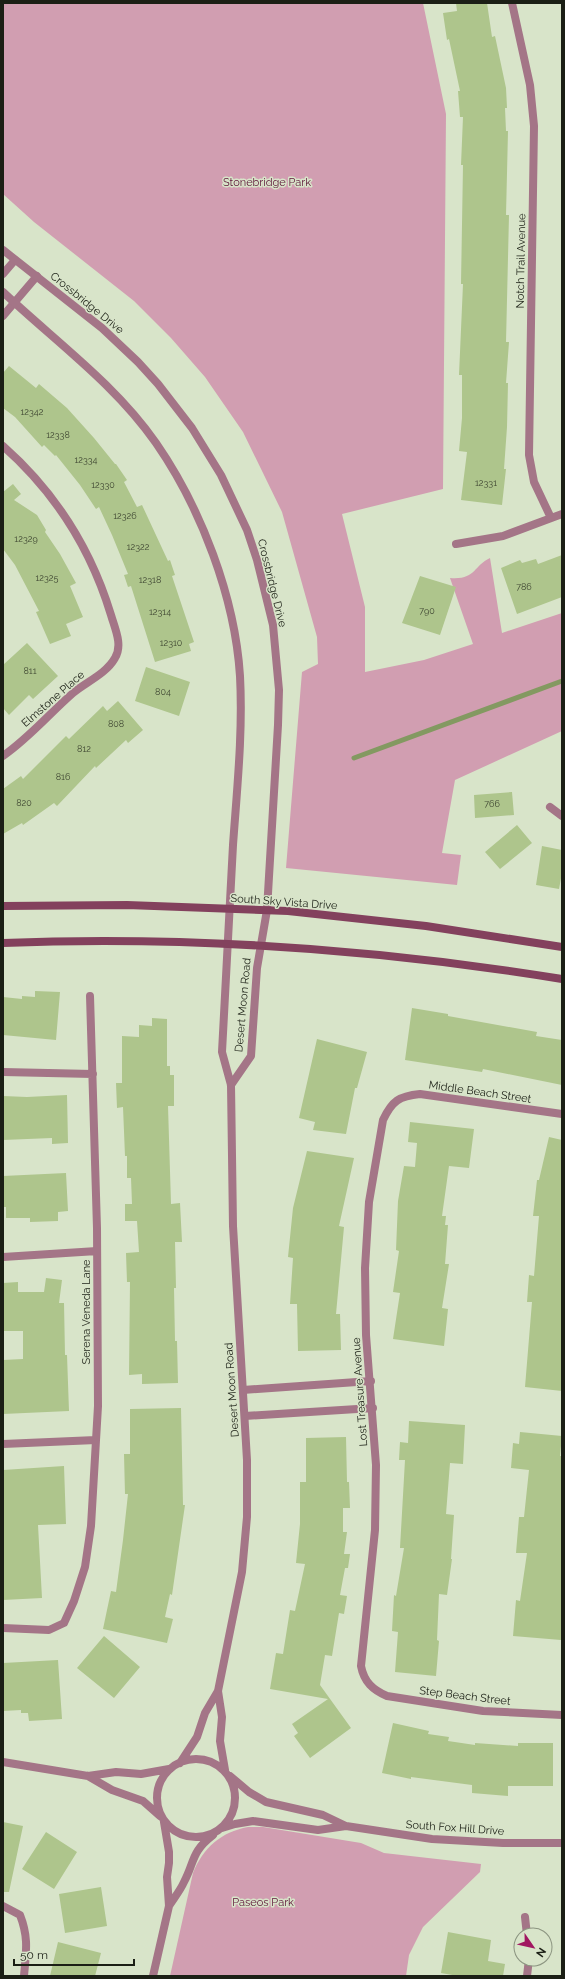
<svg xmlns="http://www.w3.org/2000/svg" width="565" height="1979" font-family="Raleway,sans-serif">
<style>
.green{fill:#d19eb1}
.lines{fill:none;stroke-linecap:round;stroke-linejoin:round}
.stream{stroke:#839961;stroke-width:5}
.building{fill:#aec58c}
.minor{stroke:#a47587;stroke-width:8}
.tertiary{stroke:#a47587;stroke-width:8}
.secondary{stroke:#83415d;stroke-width:8}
.labels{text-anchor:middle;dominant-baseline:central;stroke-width:3;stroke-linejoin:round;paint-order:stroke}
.number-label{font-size:9px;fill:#404833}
.park-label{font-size:11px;fill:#5e1439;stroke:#d8e4c9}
.street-label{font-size:11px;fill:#1b1f15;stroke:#d8e4c9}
</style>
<rect width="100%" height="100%" fill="#d8e4c9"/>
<path class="green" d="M3,3h420l23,111 -3,375 -101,25 23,93v65l59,-12 49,-16 -23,-66c26,2 23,-12 40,-20l12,75 60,-20v118l-107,49 -13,73 19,2 -4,30 -171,-17 16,-196 16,-8 -1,-27 -35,-125 -39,-80 -38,-55 -34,-39 -37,-37 -100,-79 -31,-28z
M248,1827h15l98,16 23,10 97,11 -1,8 -57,55 -14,28 -3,21h-236l23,-103c10,-25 28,-41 55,-46z"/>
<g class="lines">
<path class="stream" d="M354,758l208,-77"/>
</g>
<path class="building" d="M456,3h31l5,34 3,-1 11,52 1,20h-2l1,23h2l-2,84h3l-3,127h3l-3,41h2l-1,44 -3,42h2l-4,36 -41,-5 6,-48 -8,-1 3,-33v-43h-3l4,-91h-2l2,-119h-2l2,-48h-3l-2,-26h2l-11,-52 -2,1 -4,-27 14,-2z
M9,366l27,22 3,-4 28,24 27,30 21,26h1l11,16 -3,2 13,25 5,-2 26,56 2,-1 5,15 -3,1 22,66 -5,2 2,7 -36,11 -24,-76 -3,1 -4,-12 4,-1 -16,-39 -13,-28 -3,2 -16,-24 -24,-30 -1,1 -11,-11 -2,2 -27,-30 -12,-9v-35z
M13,484l8,10 -7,6 23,15 9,15 -1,2 15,22 16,29 -6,3 13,31 -17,7 5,12 -21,8 -14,-32 3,-1 -24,-46 -12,-16v-57z
M562,555v42l-45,17 -16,-46 19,-8 2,3 14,-4 2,5z
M420,576l36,11 -16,48 -38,-12z
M27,643l31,33 -25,23 -4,-4 -20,20 -6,-7v-43z
M146,667l44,15 -11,34 -44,-15z
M118,701l25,29 -15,13 -2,-3 -30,28 -1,-2 -38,40 -3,-3 -31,22 -1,-2 -19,11v-45l18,-13 2,3 43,-43 3,3 34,-33 4,5z
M512,792l2,23 -39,3 -1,-23z
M517,825l15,18 -32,26 -15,-17z
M542,846l20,4v23l-3,16 -23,-4z
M35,991l25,1 -4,48 -53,-5v-38l19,2v-3l13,1z
M412,1008l36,6v2l89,16 -1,4 26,4v45l-79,-16 -1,3 -77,-12z
M152,1018l15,1v47h3v9h4v31h-6l3,98 9,-1 2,39h-7l1,46h-2l1,53h2l1,42 -36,1v-10l-13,1 1,-93h-3l-1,-29 13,-1 -2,-31h-12v-17h7l-1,-26h-4v-22h-2l-2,-49 -6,1 -1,-25h6v-47l17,1v-12l13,1z
M317,1039l50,13 -10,36h-2l-9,46 -33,-4 2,-8 -16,-4z
M67,1095l1,48 -16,1v-6l-49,2v-44l24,1z
M410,1122l64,7 -5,39 -20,-2 -7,50h4l-1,9h3l-3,39h4l-7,44 6,1 -4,37 -51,-7 7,-46 -7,-1 6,-41 -3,-1 2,-49 6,-35 11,1 2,-24 -9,-1z
M549,1137l13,3v251l-37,-4 7,-85h-5l2,-27 5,1 5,-60h-6l4,-36h2z
M307,1151l47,7 -15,68 5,1 -8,87h4l1,36 -43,1 -1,-47h-7l3,-46 -5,-1 5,-49z
M66,1173l2,38 -10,1v9l-28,1v-4h-24v-11h-3v-31z
M46,1278l16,2 -3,23h5l1,52h2l2,56 -66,3v-54l20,-1v-28h-20v-48l15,-1v10h26z
M181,1408l2,97h2l-13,90 -2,-1 -5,23 8,2 -6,24 -64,-14 8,-38 5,1 7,-52 5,-46h-3l-1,-40h6v-45z
M409,1421l56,4 -2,39 -13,-1 -4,51 8,1 -3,44h1l-5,36 -8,-1 -2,46 2,1 -3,35 -41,-4 3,-40 -6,-1 2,-36 2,1 8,-48h-4l5,-88h-6l1,-18 8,1z
M520,1432l42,4 -2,20h2l-1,184 -48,-4 3,-36 4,1 7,-48h-11l3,-36h5l5,-47 -18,-2 2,-25 6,1z
M346,1437l1,45h2l1,26h-7v24h4l-3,22h6l-2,14h-3l-5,27 7,1 -3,18 -5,-1 -7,43 -7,-1 -5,30 31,43 -41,30 -16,-22 4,-3 -6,-9 36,-25 -58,-10 6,-36 7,1 7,-44 5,1 10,-47 -9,-1 4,-39v-42h6v-44z
M64,1466l2,58 -28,1 4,73 -39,2v-130z
M104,1636l36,31 -26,31 -37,-30z
M58,1660l4,59 -33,2 -1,-8h-7v-3l-18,1v-48z
M393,1723l36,8 -1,3 21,3 -1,4 27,4v-2l43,3v-3h35v43h-45v10l-36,-3v-8l-61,-8v2l-29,-6z
M3,1822l20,4 -14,66h-6z
M46,1832l31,20 -23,37 -32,-20z
M101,1887l6,39 -42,7 -6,-39z
M448,1932l43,8 -3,21 17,3 -2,12h-45l-17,-3z
M58,1942l43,11 -6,23h-45z"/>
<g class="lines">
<path class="minor" d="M512,3l18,82 4,41 -5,329 5,27 17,36
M3,274l12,-14
M3,316l34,-40
M3,446c52,46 88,103 108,169 4,14 12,30 4,43 -9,16 -29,24 -42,35 -24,21 -44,45 -70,63
M456,544l47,-8 59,-22
M550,807l12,9
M3,1072l90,2
M562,1114l-142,-20c-21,2 -28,7 -37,26l-14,82 -4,66 1,67 10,130 -1,65 -14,136c3,16 12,24 26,30l96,15 79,4
M3,1257l94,-6
M243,1390l128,-9
M245,1416l128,-8
M3,1444l93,-4
M3,1628l46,2 15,-7 10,-22 11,-34 6,-41 7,-120 -1,-178 -7,-232
M3,1906l17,9c9,23 6,37 4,61
M525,1917l2,18
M527,1976l2,-17"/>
<path class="tertiary" d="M3,250l99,78 36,34 20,22 34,44 29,47 26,55 10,30 16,65 6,65 -1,35 -11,185 -10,58 -6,88 -20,29
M3,292c52,49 112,92 153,151 45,65 79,154 84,233 3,56 -3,113 -7,169 -4,69 -7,138 -11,207l9,33 2,141 14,234v57l-5,55 -24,119 -13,22 -8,24 -17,26
M218,1691l4,26 -2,24 5,29
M157 1798a39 39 0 1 1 78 0a39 39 0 1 1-78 0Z
M3,1762l85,14 28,-4 25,2 28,-5
M88,1776l24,14 31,11 17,15
M230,1776l19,16 17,10 57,13 23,11 86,13 71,4h59
M222,1828l13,-4 18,-3 65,9 28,-4
M169,1906c5,-8 11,-15 15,-24 11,-21 7,-30 29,-47
M153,1976l16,-70 -2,-29 2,-14v-11l-5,-30"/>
<path class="secondary" d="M3,906l124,-1 161,6 138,15 136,21
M3,943c186,-7 375,6 559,36"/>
</g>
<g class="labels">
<g class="number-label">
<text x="32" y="412">12342</text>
<text x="58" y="435">12338</text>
<text x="86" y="460">12334</text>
<text x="486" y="483">12331</text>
<text x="103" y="485">12330</text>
<text x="125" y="516">12326</text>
<text x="26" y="539">12329</text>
<text x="138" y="547">12322</text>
<text x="47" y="578">12325</text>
<text x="150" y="580">12318</text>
<text x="524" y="587">786</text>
<text x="427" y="611">790</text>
<text x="160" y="612">12314</text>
<text x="171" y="643">12310</text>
<text x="30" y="671">811</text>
<text x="163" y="692">804</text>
<text x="116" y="724">808</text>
<text x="84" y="749">812</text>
<text x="63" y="777">816</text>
<text x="24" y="803">820</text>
<text x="492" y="804">766</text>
</g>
<g class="park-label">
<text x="267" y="182">Stonebridge Park</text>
<text x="263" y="1902">Paseos Park</text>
</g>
<g class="street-label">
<text transform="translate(521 261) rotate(-89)">Notch Trail Avenue</text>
<text transform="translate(87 303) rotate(39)">Crossbridge Drive</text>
<text transform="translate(272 583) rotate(76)">Crossbridge Drive</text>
<text transform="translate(53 699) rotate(-41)">Elmstone Place</text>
<text transform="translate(284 902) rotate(4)">South Sky Vista Drive</text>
<text transform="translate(243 1005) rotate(-85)">Desert Moon Road</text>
<text transform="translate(480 1092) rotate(8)">Middle Beach Street</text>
<text transform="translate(86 1312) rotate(-90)">Serena Veneda Lane</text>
<text transform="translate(232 1390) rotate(-94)">Desert Moon Road</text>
<text transform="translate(360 1392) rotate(-94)">Lost Treasure Avenue</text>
<text transform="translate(465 1696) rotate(7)">Step Beach Street</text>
<text transform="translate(455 1828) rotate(4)">South Fox Hill Drive</text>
</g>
</g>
<rect width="565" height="1979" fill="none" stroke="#1b1f15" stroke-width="8"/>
<g transform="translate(533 1947) rotate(124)"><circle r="19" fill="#d8e4c9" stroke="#8c9581"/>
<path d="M0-3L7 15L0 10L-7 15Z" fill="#a11761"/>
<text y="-6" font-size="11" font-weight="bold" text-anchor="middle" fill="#1b1f15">N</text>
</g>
<path d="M14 1959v6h120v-6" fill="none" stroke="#1b1f15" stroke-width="2"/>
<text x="20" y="1959" font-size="12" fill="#1b1f15" stroke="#d8e4c9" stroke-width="3" paint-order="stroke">50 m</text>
</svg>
